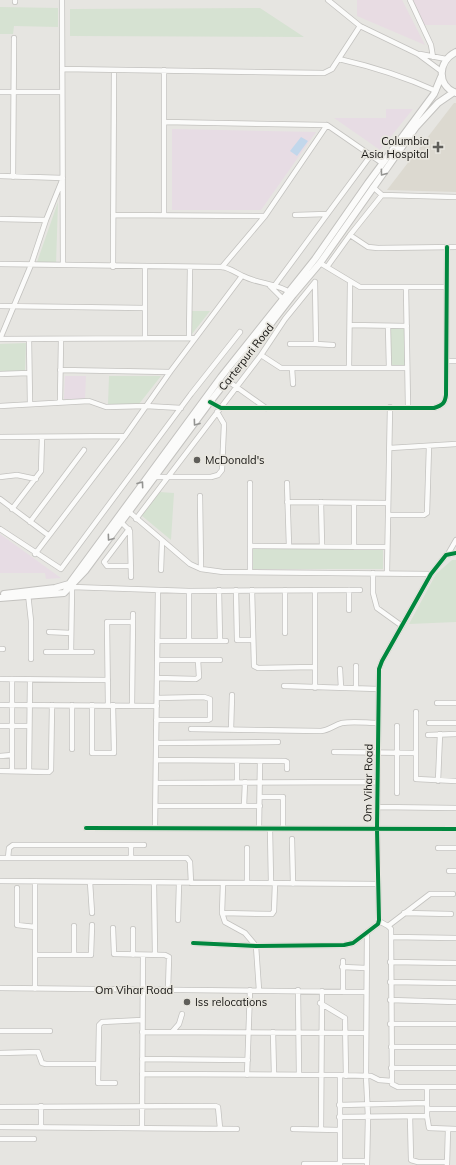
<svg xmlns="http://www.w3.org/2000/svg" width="456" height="1165" font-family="Mulish,sans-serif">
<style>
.commercial{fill:#e8dce3}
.built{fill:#dcd9d0}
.education{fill:#e7dce4}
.green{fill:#d6e2d2}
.water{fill:#c2d7eb}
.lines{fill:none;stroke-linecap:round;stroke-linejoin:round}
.minor-casing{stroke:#c3c2bf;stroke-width:6}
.major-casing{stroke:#c3c2bf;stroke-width:8}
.minor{stroke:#fbfbfa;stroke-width:4.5}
.major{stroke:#fbfbfa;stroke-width:6}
.cycleway-casing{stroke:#e8e6df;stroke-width:6}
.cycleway{stroke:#00873e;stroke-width:4}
.oneway{stroke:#949492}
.poi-dot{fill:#5f5e5a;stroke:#e8e6df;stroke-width:1.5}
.labels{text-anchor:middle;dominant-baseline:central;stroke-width:3.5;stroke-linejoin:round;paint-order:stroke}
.poi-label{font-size:11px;fill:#161512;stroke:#e8e6df;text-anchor:start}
.street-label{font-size:11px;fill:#161512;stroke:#e8e6df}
</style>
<rect width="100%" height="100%" fill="#e6e5e1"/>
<path class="commercial" d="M357,0h45l23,45 -68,-29z
M410,0h46v25h-34z"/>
<path class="built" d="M454,103h2v89l-69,-2z"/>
<path class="education" d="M386,109h27l-33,41 -46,-32h52z
M172,129l144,3 -55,78h-89z
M65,376h21l-1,23h-21z
M0,534l61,44 -15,1 -1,-6h-45z"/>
<path class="green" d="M0,7l58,1v19l-44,-1 -1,8h-13z
M260,8l44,29 -234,-1v-27z
M58,202l-2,63h-20z
M191,311h19l-18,23z
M391,328h14v38h-14z
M26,343l-1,28h-25v-27z
M109,376h52l-22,28h-31z
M159,492l15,1 -3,47 -30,-25z
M253,548l130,1v20h-130z
M452,560h4v62l-47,2 27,-50z"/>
<path class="water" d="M301,137l7,4 -11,15 -7,-5z"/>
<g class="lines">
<defs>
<path id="minor" d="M62,0l1,265
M328,0l32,26 58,28 23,17
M410,0l21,45 2,12
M15,2v-2
M420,54l26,5
M339,59c35,8 64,17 97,32
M62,69l262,4 8,-4 28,-43
M0,92h62
M164,122l163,3 55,38
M0,176l63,2 -17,42 -15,45 -31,74
M13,177l1,-139
M373,187l9,8 74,2
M113,215l152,1
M164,215v-145
M295,215l32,-1
M0,219l46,1
M350,235l18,12 10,1 78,-1
M320,263l40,24h87
M0,264l222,3c8,1 14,6 21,9 15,8 34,7 48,17
M113,267l1,-197
M222,267l43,-51 62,-91
M327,267l23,-32 32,-40
M275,285l96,-130
M270,286l14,14
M406,287l2,120
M0,306l145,2
M350,325l57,1
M388,326l1,42
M145,338v-70
M189,338l1,-71
M0,339l195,-1
M29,339l1,65
M290,344h26l-1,-62
M316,344l17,1
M261,355l20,13h126
M447,361h9
M292,368l1,16
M349,368l1,-85
M60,370l110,2
M0,374l29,-1
M228,381l38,27
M60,402l1,-63
M210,402l11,6h213c9,-3 11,-5 12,-13l1,-148
M0,406l89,-5 17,6 40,-1 35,2
M0,437l125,-1
M390,448l66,-4
M0,477l17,-2 19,4
M154,477h57l7,-2 4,-5 2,-46 -7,-12
M250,483v89
M287,483l2,63
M200,496l1,73
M0,499l48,36
M287,502l101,1
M321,502l1,44
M354,503v44
M12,509l29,-38 1,-34
M128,511l62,53 11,5 22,3 208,2
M388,515h36l3,-2 2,-67
M136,519l125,-164 24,-36 30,-37
M120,521l10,10 1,46
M30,522l54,-72
M0,529l61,40 130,-175 49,-62
M129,529l-25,33 3,4h24
M250,546l137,1
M35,554l90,-118 45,-64 72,-96
M448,554l8,-14
M161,570l1,-29
M373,573v20l4,15 25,18
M387,573l3,-166
M70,585l2,2 117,4 171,-1
M219,590l1,51
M236,590l1,50h15
M252,590l2,76 4,2 57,-1
M285,590v43
M349,590v20
M189,591v50
M315,591v97
M28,594l3,27v38
M49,632l22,1
M157,641h69
M0,649h3
M46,652h46
M71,652l1,-65
M157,660h63
M340,669l1,19
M157,678l39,1 3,-2 -1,-17
M0,679l108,1
M12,679v92
M284,686l94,3
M356,688v-22
M437,703h19
M0,705l157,1
M72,705v44
M92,705v48h22l-1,-48
M108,705l-1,-83h26
M132,706l1,-92
M416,712v67l40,2
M156,720h52l2,-1v-20l-6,-2 -47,1
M429,723h27
M0,726h29
M191,729l130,2c9,-1 13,-6 21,-8 11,-2 25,0 36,0
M231,730l1,-35
M428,735l28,-1
M156,743l122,-1
M334,752l82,1
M0,756l12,-1
M156,760l129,1 2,1v7
M0,771l49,1 2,-2 1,-65
M29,772l1,-92
M438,781l2,-47
M237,782v-21
M156,783l221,-1
M397,793v-67
M260,797h23v32
M156,806h104
M244,806l1,-24
M377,807l79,1
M86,828l370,1
M155,828l3,-238
M259,829l1,-68
M270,829l1,54
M292,839l1,45
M131,845v13
M438,848h18
M0,858h187l3,4 1,21
M8,858l1,-10 4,-3h131
M449,871h7
M0,881l378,3
M90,882l2,31
M154,883l1,72
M223,883l-1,30 3,9 20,11 11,13
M247,883v-35
M17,888v37l18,2
M222,913l50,1 2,-3 1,-28
M404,913l47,1
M178,920l1,-37
M379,921l9,5 3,3 1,155 6,3h58
M388,926l42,-32h23
M113,928l1,26 51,1 4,2 -1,33
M133,929v26
M391,937l65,1
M193,943l63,3 88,-1 9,-2 25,-19 1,-4 -2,-91 2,-160 3,-8 49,-87 15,-19 10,-2
M256,946l3,44
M35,955h56l1,-30
M74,955v-29
M343,961v31
M390,962l66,1
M342,967l24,1
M390,982l66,1
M0,988l366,4
M35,989v-107
M298,990l1,85
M390,1000l66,2
M320,1003l25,15 1,58
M390,1024h66
M0,1031h50
M142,1032l224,1
M172,1032l7,-8 3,-10
M273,1032l1,43
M391,1047h65
M0,1053l38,-1 4,11 4,1h52
M142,1059l106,1
M391,1068h65
M142,1074l198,1 31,1 8,4 13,1
M247,1075l3,-85
M340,1075v90
M115,1083h-17l1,-58 3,-3 40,-2
M427,1087v29l2,12 27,1
M339,1105l88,-2
M0,1107l215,-1 3,1 2,21
M427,1109h29
M410,1116l1,44 7,2h29
M339,1117l88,-1
M0,1127l237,2
M41,1127v-21
M142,1128l1,-173
M293,1129l46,1
M321,1130l1,-139
M0,1139h34
M340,1161h27
M304,1164h36
M367,1165l1,-48 -2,-41 1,-143
M447,1165l1,-36"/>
<path id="major" d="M456,52c-18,9 -20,33 0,41
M4,594l51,-6 14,-4 152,-207 94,-118 53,-76 66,-89 7,-17
M0,598l64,-5 21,-22 125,-169 83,-107 27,-32 96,-136 22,-24 16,-11"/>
</defs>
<use href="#minor" class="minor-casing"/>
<use href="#major" class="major-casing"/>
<use href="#minor" class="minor"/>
<use href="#major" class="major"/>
<defs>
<path id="cycleway" d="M210,402l11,6h213c9,-3 11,-5 12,-13l1,-148
M86,828l370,1
M193,943l63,3 88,-1 9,-2 25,-19 1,-4 -2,-91 2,-160 3,-8 49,-87 15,-19 10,-2"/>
</defs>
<use href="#cycleway" class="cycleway-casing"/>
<use href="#cycleway" class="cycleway"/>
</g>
<defs><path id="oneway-chevron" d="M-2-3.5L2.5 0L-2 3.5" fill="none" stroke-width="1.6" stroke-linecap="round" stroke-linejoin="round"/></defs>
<g class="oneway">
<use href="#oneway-chevron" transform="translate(383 173) rotate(126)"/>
<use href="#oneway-chevron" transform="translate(196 423) rotate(126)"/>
<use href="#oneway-chevron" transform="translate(141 484) rotate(-54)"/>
<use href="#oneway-chevron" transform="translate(110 538) rotate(126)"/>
</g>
<g class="poi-dot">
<path d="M436 141h4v4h4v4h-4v4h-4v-4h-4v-4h4z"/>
<circle cx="197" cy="460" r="4"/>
<circle cx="187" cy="1002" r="4"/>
</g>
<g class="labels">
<g class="poi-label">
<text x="429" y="141" text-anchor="end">Columbia<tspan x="429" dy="13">Asia Hospital</tspan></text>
<text x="205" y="460">McDonald's</text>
<text x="195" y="1002">Iss relocations</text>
</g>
<g class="street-label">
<text transform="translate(246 357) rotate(-52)">Carterpuri Road</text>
<text transform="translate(368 783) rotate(-89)">Om Vihar Road</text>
<text x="134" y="990">Om Vihar Road</text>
</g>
</g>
</svg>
